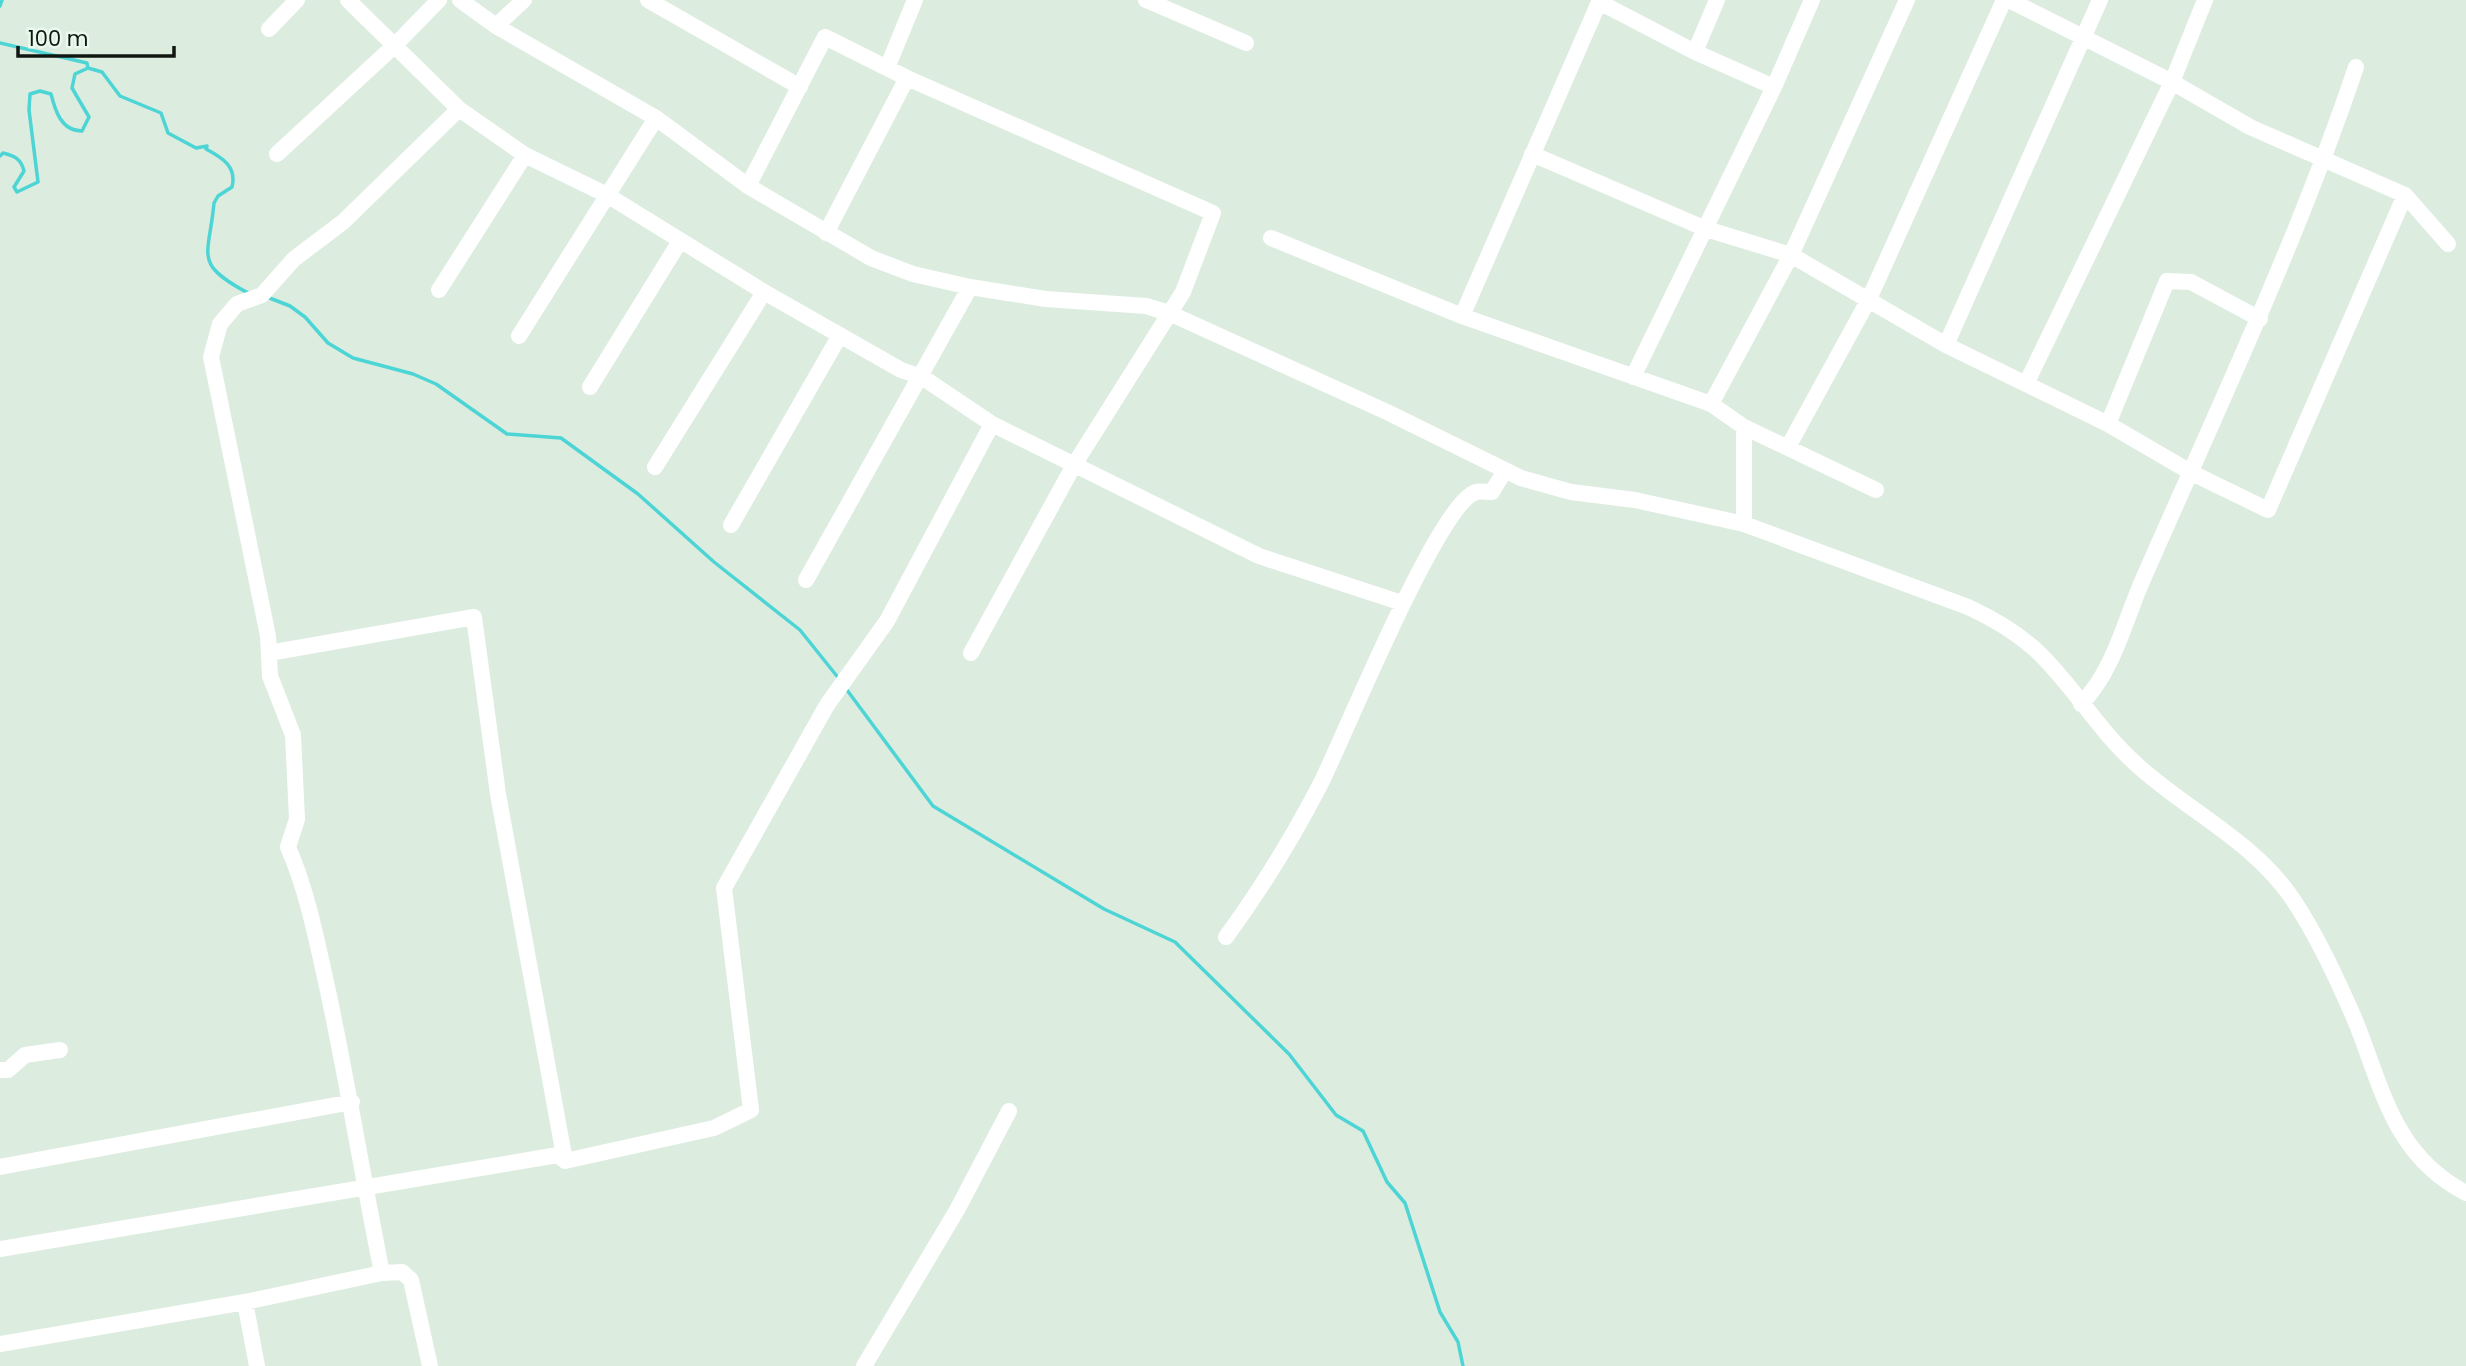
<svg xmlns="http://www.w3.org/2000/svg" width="2466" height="1366" font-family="Poppins,sans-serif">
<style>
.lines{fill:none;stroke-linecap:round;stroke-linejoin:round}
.stream{stroke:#4dd5d6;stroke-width:3.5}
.minor{stroke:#fff;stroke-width:16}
</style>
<rect width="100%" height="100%" fill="#dcecdf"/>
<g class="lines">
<path class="stream" d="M0,6l2,-6
M0,43l87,20 1,5 -13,6 -3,14 17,29 -7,14c-21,0 -27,-21 -31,-37l-11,-3 -10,3 -1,16 9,72 -21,10 -3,-5 10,-16c-3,-12 -9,-15 -21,-18l-3,3
M88,68l14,4 18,24 41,17 7,20 28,15 11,-2 -1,3c17,9 31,18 26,38l-14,9 -4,7c-5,55 -22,60 36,91
M267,297l23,9 15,11 23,26 25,15 60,16 23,10 71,50 54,4 77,56 76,68 86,68 40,50
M844,686l89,120 171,103 71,33 114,112 47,61 27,16 24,51 18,21 35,109 18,30 5,24"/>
<path class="minor" d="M348,0l111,109 66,46 82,40 157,97 137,78 21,7 70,47 267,132 143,47
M460,0l36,26 160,92 92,68 123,72 42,16 57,13 76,12 100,7 23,7 218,99 134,66 50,14 64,8 109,24 224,83c26,12 50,26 71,46 35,34 60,78 97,111 50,46 117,77 156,134 25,37 45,81 63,122 28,69 38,135 111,173
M648,0l152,87
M1146,0l100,43
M2009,0l163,82 78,45 155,68 43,49
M1599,2l96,50 79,35
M496,26l28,-26
M269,29l28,-29
M1695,52l22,-52
M887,68l28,-68
M277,154l117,-108 45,-46
M1532,154l174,75 85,26 155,90 162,79 84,49 76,37 137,-315
M748,186l77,-149 82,41 306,135 -30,79 -109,173 -103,188
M826,233l81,-155
M1271,238l191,78 249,88 33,23 132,63
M439,290l86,-135
M1462,316l138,-316
M519,336l137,-218
M1946,345l154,-345
M1633,377l141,-290 38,-87
M2026,384l146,-302 33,-82
M590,387l90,-146
M1711,404l80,-149 116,-255
M2108,424l59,-143 24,1 69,37
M1788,447l81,-148 135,-299
M655,467l109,-175
M1744,524v-97
M731,525l109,-190
M806,580l164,-293
M269,653l205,-36 24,177 67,367
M2081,704c33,-33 44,-85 63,-127 74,-169 153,-335 212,-510
M1226,937c36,-49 67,-100 95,-154 23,-46 117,-279 155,-291 4,-1 11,0 16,0l12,-20
M0,1070h8l17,-15 35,-5
M0,1167l352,-65
M0,1249l558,-94 7,6 149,-33 37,-18 -27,-222 103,-183 60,-84 105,-197
M245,1302l12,64
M0,1344l245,-42 137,-29
M430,1366l-19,-86 -9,-8 -20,1c-19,-94 -34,-188 -54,-282 -11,-49 -20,-98 -40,-144l9,-28 -4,-84 -23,-59 -2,-40 -57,-279 9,-33 17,-20 25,-9 32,-36 49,-37 116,-113
M864,1366l93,-156 52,-99"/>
</g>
<path d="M18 46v10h156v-10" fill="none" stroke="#101611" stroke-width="3.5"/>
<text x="28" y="46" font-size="21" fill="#101611" stroke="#e9faec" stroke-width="5" paint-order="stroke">100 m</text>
</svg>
